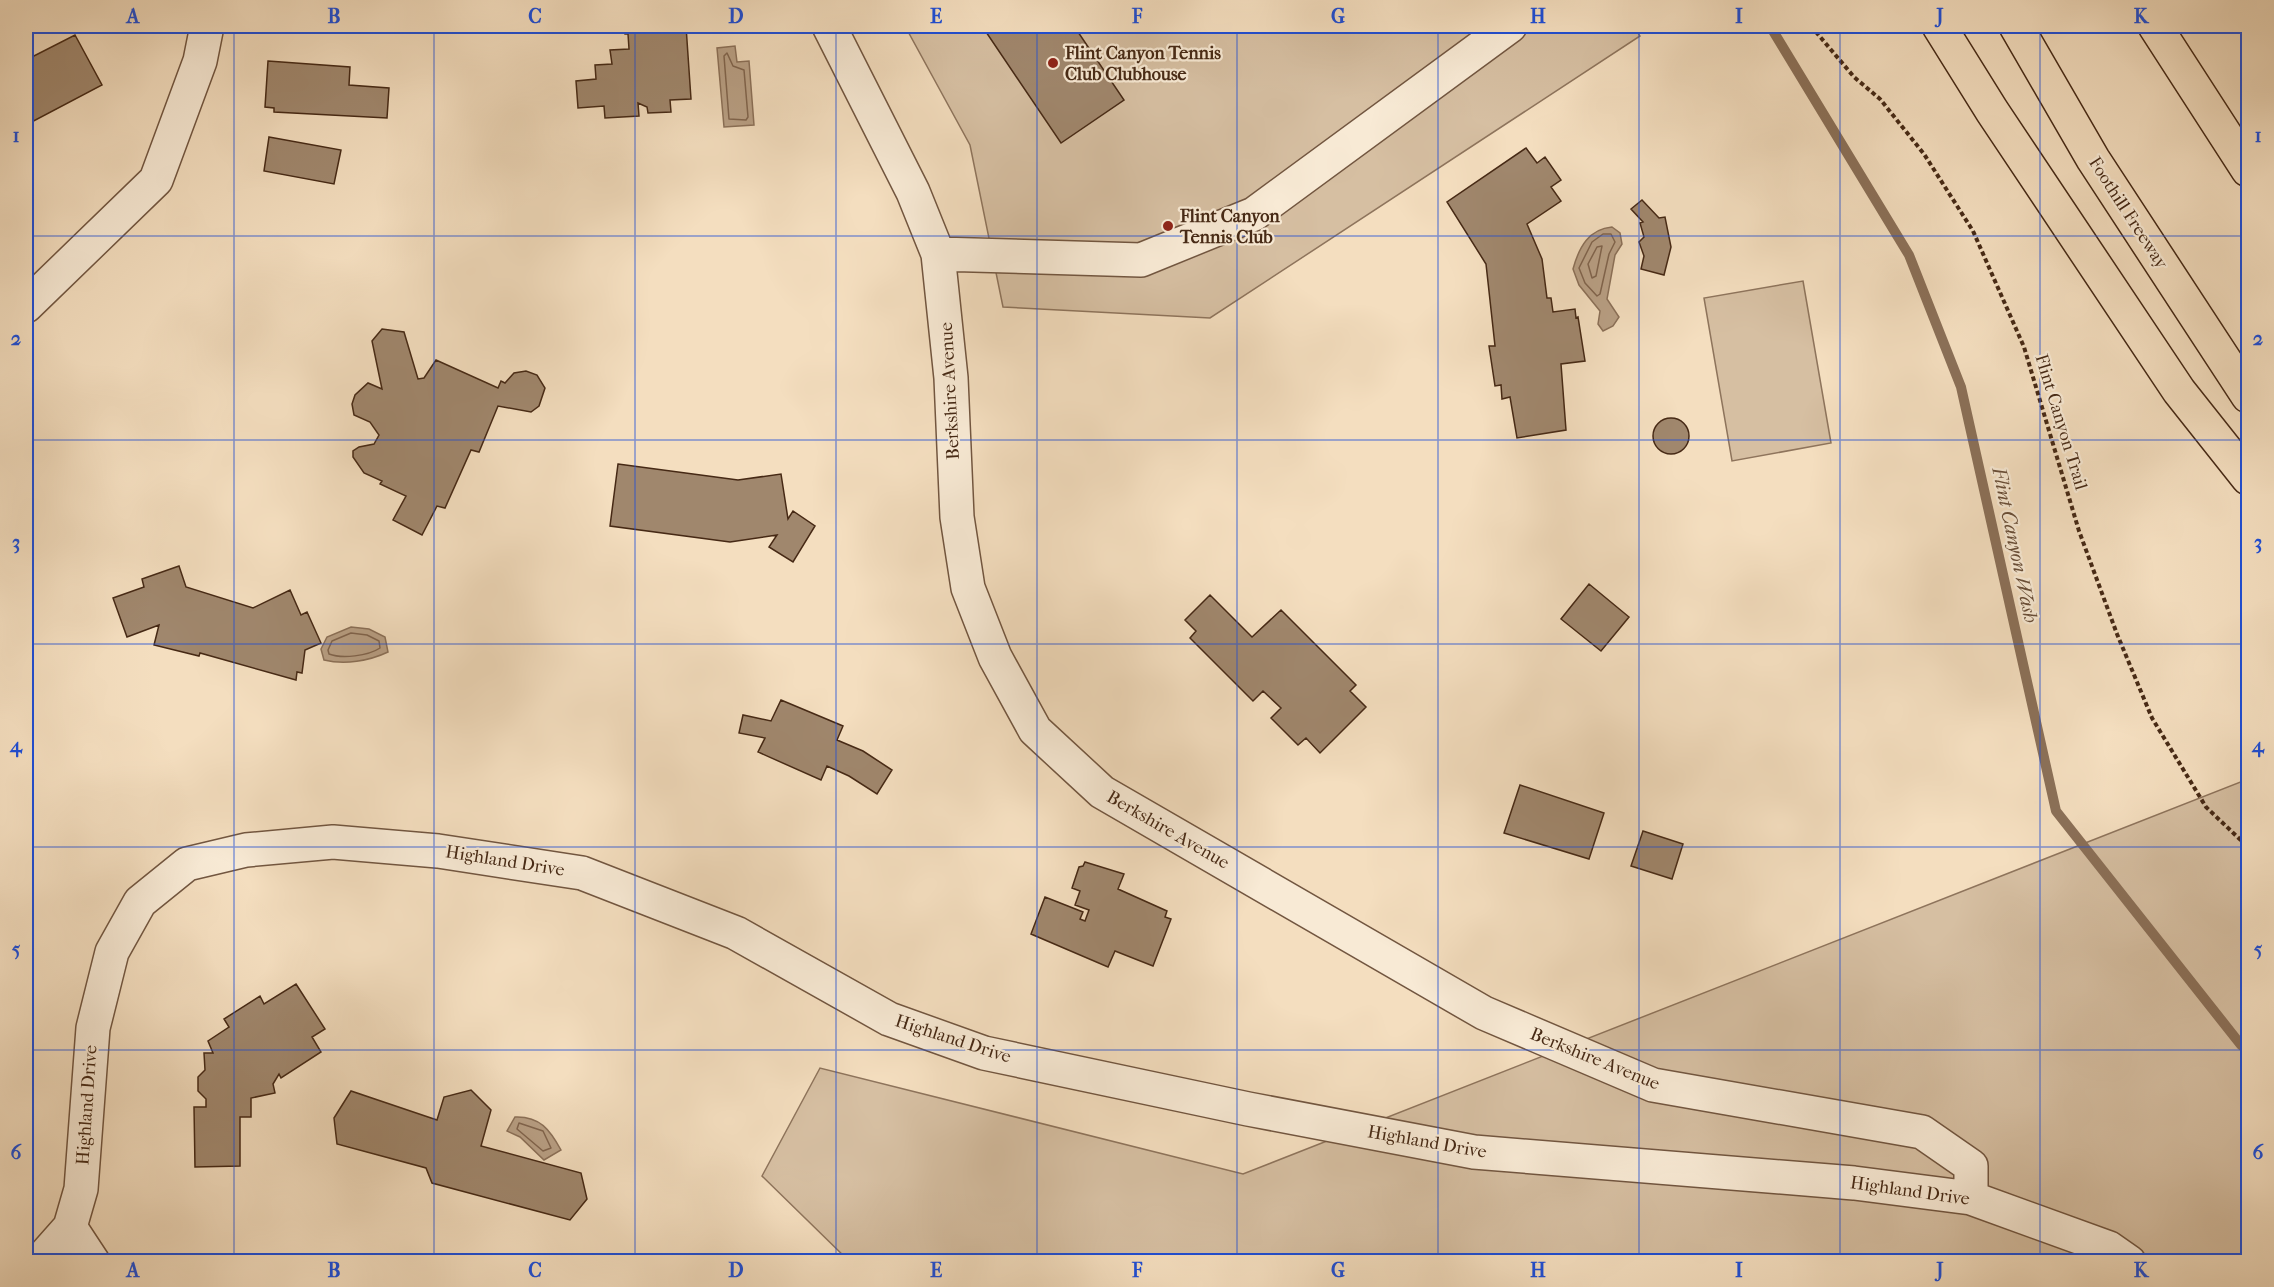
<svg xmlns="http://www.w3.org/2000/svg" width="2274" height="1287" font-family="'IM FELL French Canon',serif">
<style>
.green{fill:#d6bfa2;stroke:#8e745c;stroke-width:1.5}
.water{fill:#b9a085;stroke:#8b7058;stroke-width:1.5}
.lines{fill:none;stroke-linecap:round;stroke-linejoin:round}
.shore{stroke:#80644d;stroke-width:1.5}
.stream{stroke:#8b7058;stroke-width:10}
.building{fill:#a0876d;stroke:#462915;stroke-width:1.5}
.minor-casing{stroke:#725640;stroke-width:36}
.highway-casing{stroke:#462915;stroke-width:36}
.path{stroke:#462915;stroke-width:4;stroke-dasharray:4.5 3;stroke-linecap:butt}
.minor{stroke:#f8ead5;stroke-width:33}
.highway{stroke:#f4debf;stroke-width:33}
.grid{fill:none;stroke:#1d4ed8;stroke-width:1.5;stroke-opacity:0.55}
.poi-dot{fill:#8f2418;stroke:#f8ead5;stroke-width:2}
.labels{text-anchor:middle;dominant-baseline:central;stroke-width:4.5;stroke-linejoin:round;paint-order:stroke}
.poi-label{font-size:18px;font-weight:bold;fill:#462915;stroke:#f8ead5;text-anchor:start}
.street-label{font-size:18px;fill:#462915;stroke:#f8ead5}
.water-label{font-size:20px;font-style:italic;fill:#684d37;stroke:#f8ead5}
.neatline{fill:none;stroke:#1d4ed8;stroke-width:2}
.grid-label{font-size:20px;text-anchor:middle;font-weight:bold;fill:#1d4ed8}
</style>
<rect width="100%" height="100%" fill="#f4debf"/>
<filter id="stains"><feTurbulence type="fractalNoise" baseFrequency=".00333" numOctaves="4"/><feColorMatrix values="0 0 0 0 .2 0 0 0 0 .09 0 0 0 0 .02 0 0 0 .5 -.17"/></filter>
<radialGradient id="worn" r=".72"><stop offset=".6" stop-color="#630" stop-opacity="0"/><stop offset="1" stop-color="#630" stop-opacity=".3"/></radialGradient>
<path class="green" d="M905,26h728l7,10 -430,282 -207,-11 -33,-162z
M1803,281l28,162 -99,18 -28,-163z
M2248,779v482h-1399l-87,-85 58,-108 423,106z"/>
<path class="water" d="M735,46l2,16 12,-1 5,64 -30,2 -7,-79z
M1612,227l8,6 2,11 -7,11 -8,44 12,18 -6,9 -10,5 -5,-7 2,-13 -21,-26 -6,-16c6,-22 16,-40 39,-42z
M351,627l18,2 16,8 3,15c-19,9 -43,13 -64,8l-3,-11 6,-12z
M515,1117c25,-1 35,13 46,33l-17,10 -24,-23 -13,-6z"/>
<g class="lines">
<path class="shore" d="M727,53l6,13 11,4 4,47 -2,3 -17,-1 -5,-63z
M1603,234h8l4,8 -6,12 -9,40 -3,2 -12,-13 -6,-15 13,-26z
M1602,246l-6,30 -4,2 -4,-14 9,-17z
M351,633l16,2 12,6 1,7c-12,8 -38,11 -51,6l-1,-4 4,-9z
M519,1123l24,8 8,17 -8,3 -26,-22z"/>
<path class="stream" d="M1770,26l139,229 52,132 95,424 185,234 7,5"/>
</g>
<path class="building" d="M624,26h62l5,73 -21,1 1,12 -23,1 -1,-6 -9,-4 1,13 -34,2 -1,-12 -26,2 -2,-27 20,-2 -1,-14 17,-1 -2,-14 19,-1 -1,-15h-3z
M982,26h92l50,74 -63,43z
M75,35l27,50 -76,40v-65z
M268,61l82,6 -1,18 40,3 -2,30 -113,-6v-4l-9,-1z
M269,137l72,13 -7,34 -70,-13z
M1526,148l11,15 8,-6 16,23 -10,7 10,14 -34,23 15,35 5,39h4l2,14 22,-3 1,9 2,-1 7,44 -24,3 5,66 -49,8 -7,-41 -8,2 -1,-14 -6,1 -6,-40h6l-9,-82 -39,-62z
M1642,200l17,18 6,-1 6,30 -7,28 -23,-6 3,-13 -5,-14 5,-5 -4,-14 3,-1 -12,-13z
M382,329l22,3 14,47 6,-1 12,-18 62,28 3,-7 4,2 9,-10 12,-2 11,4 8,13 -6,18 -8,6 -33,-6 -19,46 -8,-2 -26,58 -8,-2 -15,29 -29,-15 13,-24 -26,-12 2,-3 -18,-8 -11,-16v-6l6,-4 15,-3 5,-9 -9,-13 -16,-7 -2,-11 3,-9 13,-12 14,6 -10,-48z
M1653 436a18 18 0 1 1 36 0a18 18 0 1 1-36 0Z
M618,464l120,16 43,-6 7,45 5,-8 22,15 -22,36 -24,-15 8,-12 -47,7 -120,-16z
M179,566l7,21 67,21 37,-18 11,25 6,-3 14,31 -16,7 -3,23 -5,-1 -1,8 -96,-27 -1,3 -45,-11 5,-20 -32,12 -14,-39 31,-11 -2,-8z
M1589,584l40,33 -28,34 -40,-32z
M1210,595l42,42 29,-27 75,75 -6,6 16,16 -46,46 -14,-15 -8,7 -27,-27 10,-10 -18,-17 -10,10 -63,-63 6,-7 -11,-11z
M781,700l62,26 -6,14 26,11 29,19 -15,24 -28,-18 -22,-10 -6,14 -63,-28 7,-14 -26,-5 4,-18 28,6z
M1520,785l84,28 -15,46 -85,-26z
M1643,831l40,13 -11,35 -41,-13z
M1085,862l39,12 -6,15 49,22 -2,6 6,2 -18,47 -38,-15 -7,16 -77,-33 14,-37 38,15 -3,7 5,2 4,-11 -14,-5 5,-14 -8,-3 7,-21 4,-1z
M296,984l29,45 -13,8 9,15 -40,26 -2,-4 -6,10 2,9 -24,5v19h-11v49l-45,1 -1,-60h12v-8l-8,-8v-14l7,-7 -1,-17h9l-5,-12 21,-14 -5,-8 36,-23 4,8z
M471,1090l20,20 -10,36 100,27 6,26 -17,21 -138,-37 -6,-15 -89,-24 -3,-26 17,-27 86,29 7,-23z"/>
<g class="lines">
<defs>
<path id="minor" d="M829,26l84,166 25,62 13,124 6,139 11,71 27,69 40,73 67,62 382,221 169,72 269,47 49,34v32
M938,254l203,6 113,-46 256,-188
M26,306l130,-126 44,-119 7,-35
M70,1227l23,35
M39,1262l31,-35 11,-38 12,-161 19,-76 28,-50 47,-38 59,-14 87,-8 105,9 144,22 154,60 153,86 95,34 264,56 226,43 380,31 117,15 138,50 20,14"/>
<path id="highway" d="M1939,26l53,85 187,280 69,87
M2016,26l77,133 155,237
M2155,26l93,144"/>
</defs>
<use href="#minor" class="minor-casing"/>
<use href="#highway" class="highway-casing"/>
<path class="path" d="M1811,26l43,51 26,22 44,55 49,77 51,116 55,184 38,103 35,84 54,89 42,40"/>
<use href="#minor" class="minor"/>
<use href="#highway" class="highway"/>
</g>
<path class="grid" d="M234,26v1236M434,26v1236M635,26v1236M836,26v1236M1037,26v1236M1237,26v1236M1438,26v1236M1639,26v1236M1840,26v1236M2040,26v1236M26,236h2222M26,440h2222M26,644h2222M26,847h2222M26,1050h2222"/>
<g class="poi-dot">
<circle cx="1053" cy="63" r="6"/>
<circle cx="1168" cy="226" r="6"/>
</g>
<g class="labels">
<g class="poi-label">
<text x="1065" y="53">Flint Canyon Tennis<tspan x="1065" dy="21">Club Clubhouse</tspan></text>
<text x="1180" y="216">Flint Canyon<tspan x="1180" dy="21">Tennis Club</tspan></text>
</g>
<g class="street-label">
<text transform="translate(2128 213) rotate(57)">Foothill Freeway</text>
<text transform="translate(950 391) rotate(-93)">Berkshire Avenue</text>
<text transform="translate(2061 422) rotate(73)">Flint Canyon Trail</text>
<text transform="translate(1168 830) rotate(30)">Berkshire Avenue</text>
<text transform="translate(505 861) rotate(9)">Highland Drive</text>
<text transform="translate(953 1039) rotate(18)">Highland Drive</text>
<text transform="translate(1595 1059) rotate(22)">Berkshire Avenue</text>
<text transform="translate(87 1105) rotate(-86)">Highland Drive</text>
<text transform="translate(1427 1142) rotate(10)">Highland Drive</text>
<text transform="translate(1910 1191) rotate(8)">Highland Drive</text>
</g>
<g class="water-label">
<text transform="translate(2015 545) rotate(78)">Flint Canyon Wash</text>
</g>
</g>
<rect width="2274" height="1287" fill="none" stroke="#f4debf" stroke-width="66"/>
<rect x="33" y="33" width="2208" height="1221" class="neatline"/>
<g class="grid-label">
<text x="133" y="23">A</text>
<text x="334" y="23">B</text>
<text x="535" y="23">C</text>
<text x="736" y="23">D</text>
<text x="936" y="23">E</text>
<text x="1137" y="23">F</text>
<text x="1338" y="23">G</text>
<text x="1538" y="23">H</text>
<text x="1739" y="23">I</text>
<text x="1940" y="23">J</text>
<text x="2141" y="23">K</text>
<text x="16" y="142">1</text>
<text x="2258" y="142">1</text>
<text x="16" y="345">2</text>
<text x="2258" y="345">2</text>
<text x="16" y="549">3</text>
<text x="2258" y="549">3</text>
<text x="16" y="752">4</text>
<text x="2258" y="752">4</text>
<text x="16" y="956">5</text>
<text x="2258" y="956">5</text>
<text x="16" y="1159">6</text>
<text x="2258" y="1159">6</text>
<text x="133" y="1277">A</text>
<text x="334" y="1277">B</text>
<text x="535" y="1277">C</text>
<text x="736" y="1277">D</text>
<text x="936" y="1277">E</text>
<text x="1137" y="1277">F</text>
<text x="1338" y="1277">G</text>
<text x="1538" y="1277">H</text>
<text x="1739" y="1277">I</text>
<text x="1940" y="1277">J</text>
<text x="2141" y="1277">K</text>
</g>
<rect width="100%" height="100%" filter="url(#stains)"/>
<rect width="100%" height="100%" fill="url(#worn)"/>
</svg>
